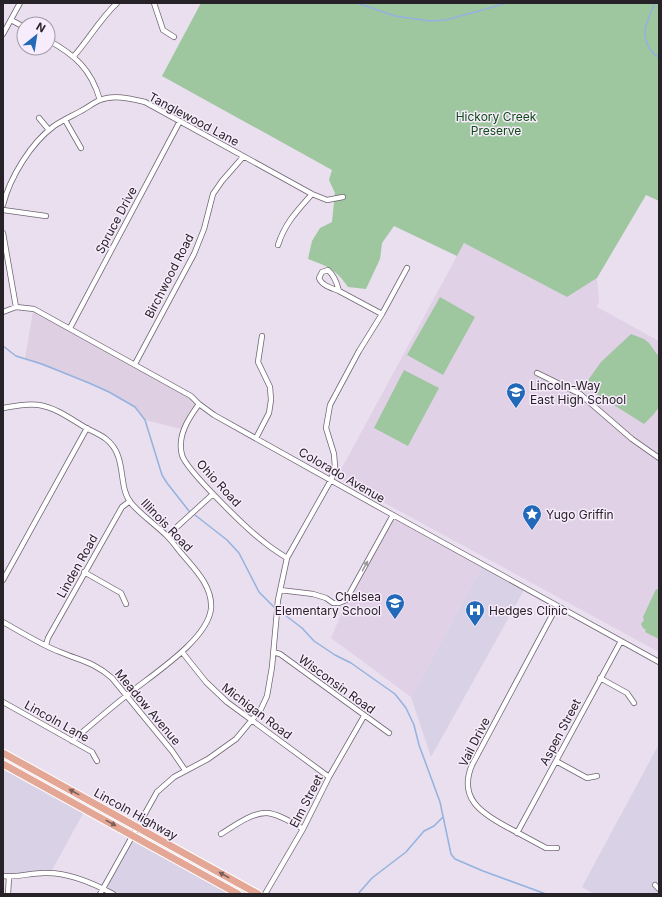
<svg xmlns="http://www.w3.org/2000/svg" width="662" height="897" font-family="Inter,sans-serif">
<style>
.commercial{fill:#d9d1e6}
.industrial{fill:#decfe3}
.built{fill:#e0d1e7}
.green{fill:#9ec69f}
.lines{fill:none;stroke-linecap:round;stroke-linejoin:round}
.stream{stroke:#93b2df;stroke-width:1.5}
.minor-casing{stroke:#6f6573;stroke-width:6}
.primary-casing{stroke:#fff;stroke-width:9}
.minor{stroke:#fff;stroke-width:4.5}
.primary{stroke:#e5a795;stroke-width:7}
.oneway{fill:#9d9c9e}
.oneway2{fill:#7c5e59}
.labels{text-anchor:middle;dominant-baseline:central;stroke-width:3;stroke-linejoin:round;paint-order:stroke}
.park-label{font-size:12px;fill:#0e4c17;stroke:#f7ecfb}
.street-label{font-size:12px;fill:#262228;stroke:#f7ecfb}
.poi-label{font-size:12px;fill:#262228;stroke:#f7ecfb;text-anchor:start}
</style>
<rect width="100%" height="100%" fill="#e9dfee"/>
<path class="commercial" d="M482,566l42,24 -93,167 -20,-60z
M659,744v150h-65l-12,-7z
M3,766l82,44 -34,62 -48,3z
M133,837l102,57h-120l-10,-6z"/>
<path class="industrial" d="M33,311l158,86 8,10 -14,23 -40,-10 -10,-13 -26,-15 -20,-9 -64,-24z"/>
<path class="built" d="M464,243l103,54 30,-19 2,23 -2,6 62,34v311l-322,-175z
M393,517l89,49 -71,131 -80,-59 15,-35z"/>
<path class="green" d="M201,3h458v198l-13,-6 -49,83 -30,19 -103,-54 -7,13 -63,-30 -12,17 -2,16 -14,30 -18,-2c-12,-18 -21,-21 -40,-28l4,-18 8,-13 12,-6 3,-29 -6,-13 3,-10 -170,-94z
M440,297l35,20 -32,58 -36,-20z
M631,334l13,5 5,4 10,14v50l-5,7 -10,10 -46,-29 -11,-5 -1,-7 15,-21z
M404,370l35,18 -31,58 -34,-18z
M656,589l3,1v49l-14,-7 1,-2 -3,-2 -2,-4 3,-4 -1,-3z"/>
<g class="lines">
<path class="stream" d="M357,3l38,13 35,5 16,-1 61,-17
M655,3c-3,8 -9,18 -10,27 -1,11 5,23 14,27
M3,346l13,10 26,8 47,19 20,9 26,15 10,13 17,55 5,8 22,28
M195,515l32,25 12,13 20,39 15,15
M281,612l21,16 12,13 21,14 16,8 44,31 11,14 8,17 5,20 21,57 11,52 4,5 28,12 63,23
M358,894l14,-16 34,-26 18,-21 10,-5 9,-9"/>
<defs>
<path id="minor" d="M154,3l9,27 11,7
M11,20l13,7
M3,34l17,-31
M48,40c27,15 43,29 52,60
M74,56c15,-17 26,-37 43,-53
M39,118l10,12
M65,120l16,28
M3,205c7,-28 28,-62 51,-79 9,-6 18,-10 27,-15 6,-3 12,-8 19,-11 14,-6 32,-1 45,2l167,92 15,6 16,-3
M3,210l43,6
M3,233l13,74
M278,245c7,-22 19,-34 34,-51
M339,291c-7,-3 -17,-5 -20,-13l3,-6 6,-2c6,5 9,13 11,21l43,23
M3,312l13,-5 18,2 157,87 8,8 15,11 179,100 266,147
M70,328l110,-207
M135,364l59,-110 10,-25 9,-35 9,-13 21,-24
M537,373l43,21 52,45 27,19
M199,404c-11,15 -22,32 -17,51 4,15 67,76 82,87 7,6 15,11 23,16
M3,408c11,-2 25,-5 36,-3 18,3 33,15 49,24 6,3 13,6 18,10 22,17 11,47 25,64 10,12 24,21 36,33 5,5 10,12 15,18 13,15 31,33 29,55 -4,32 -61,67 -85,87 -18,14 -36,30 -54,45
M256,438l13,-25 2,-13 -1,-13 -12,-25 4,-26
M167,536l46,-42
M84,572l37,21 5,11
M3,580l84,-152
M280,590l33,4 13,4 7,5h6l7,-3 47,-85
M557,606l-85,159c-14,33 9,48 35,62 13,7 26,14 39,21h11
M3,622c18,10 38,23 57,30 21,9 34,10 52,26l60,73 13,19
M46,645l2,-7 74,-131 8,-6
M182,652l24,30 21,20 102,75
M273,652l7,2 109,79
M600,678l27,15 7,10
M3,702l89,50 5,9
M556,761l31,17 10,-2
M517,833l104,-192
M221,834c13,-8 30,-21 45,-21 11,0 27,10 37,16
M3,876c15,2 29,-4 44,-3 23,0 46,10 66,21
M655,885l4,4
M8,894l1,-17
M100,894l57,-102 17,-15 34,-18 28,-20 25,-30 6,-13 5,-29 6,-67 9,-42 44,-78 4,-13 -1,-13 -8,-26 4,-23 29,-54 23,-37 25,-46
M265,894l38,-65 26,-52 35,-61"/>
<path id="primary" d="M3,753l255,141
M3,764l235,130"/>
</defs>
<use href="#minor" class="minor-casing"/>
<use href="#primary" class="primary-casing"/>
<use href="#minor" class="minor"/>
<use href="#primary" class="primary"/>
</g>
<defs><path id="oneway-solid" d="M-6-.8H1V-3.2L6.5 0L1 3.2V.8H-6Z"/></defs>
<use class="oneway" href="#oneway-solid" transform="translate(365 566) rotate(-61)"/>
<g class="oneway2">
<use href="#oneway-solid" transform="translate(74 792) rotate(-151)"/>
<use href="#oneway-solid" transform="translate(111 823) rotate(29)"/>
<use href="#oneway-solid" transform="translate(224 875) rotate(-151)"/>
</g>
<defs>
<symbol id="school-pin" viewBox="-11 -11 22 30"><path d="M0 17L-7.5 6A9.5 9.5 0 1 1 7.5 6Z" fill="#2369ba" stroke="#f7ecfb"/><path d="M0-5L7-2L0 1L-7-2ZM-4 1L0 2.5L4 1V4Q0 6-4 4Z" fill="#fff"/></symbol>
<symbol id="sight-pin" viewBox="-11 -11 22 30"><path d="M0 17L-7.5 6A9.5 9.5 0 1 1 7.5 6Z" fill="#2369ba" stroke="#f7ecfb"/><path d="M0-6L1.8-2.2L6-1.7L2.9 1.2L3.7 5.4L0 3.3L-3.7 5.4L-2.9 1.2L-6-1.7L-1.8-2.2Z" fill="#fff"/></symbol>
<symbol id="hospital-pin" viewBox="-11 -11 22 30"><path d="M0 17L-7.5 6A9.5 9.5 0 1 1 7.5 6Z" fill="#2369ba" stroke="#f7ecfb"/><path d="M-5-5h3v3.5h4V-5h3V5h-3V1.5h-4V5h-3Z" fill="#fff"/></symbol>
</defs>
<g fill-rule="evenodd">
<use href="#school-pin" x="505" y="381" width="22" height="30"/>
<use href="#sight-pin" x="521" y="503" width="22" height="30"/>
<use href="#school-pin" x="384" y="592" width="22" height="30"/>
<use href="#hospital-pin" x="464" y="599" width="22" height="30"/>
</g>
<g class="labels">
<g class="park-label">
<text x="496" y="116">Hickory Creek<tspan x="496" dy="14">Preserve</tspan></text>
</g>
<g class="street-label">
<text transform="translate(194 119) rotate(28)">Tanglewood Lane</text>
<text transform="translate(116 220) rotate(-62)">Spruce Drive</text>
<text transform="translate(169 276) rotate(-63)">Birchwood Road</text>
<text transform="translate(342 475) rotate(30)">Colorado Avenue</text>
<text transform="translate(219 483) rotate(47)">Ohio Road</text>
<text transform="translate(167 525) rotate(46)">Illinois Road</text>
<text transform="translate(77 566) rotate(-61)">Linden Road</text>
<text transform="translate(337 684) rotate(36)">Wisconsin Road</text>
<text transform="translate(148 707) rotate(50)">Meadow Avenue</text>
<text transform="translate(257 711) rotate(37)">Michigan Road</text>
<text transform="translate(57 721) rotate(29)">Lincoln Lane</text>
<text transform="translate(560 732) rotate(-62)">Aspen Street</text>
<text transform="translate(474 742) rotate(-63)">Vail Drive</text>
<text transform="translate(306 801) rotate(-63)">Elm Street</text>
<text transform="translate(136 814) rotate(29)">Lincoln Highway</text>
</g>
<g class="poi-label">
<text x="530" y="385">Lincoln-Way<tspan x="530" dy="14">East High School</tspan></text>
<text x="546" y="514">Yugo Griffin</text>
<text x="381" y="596" text-anchor="end">Chelsea<tspan x="381" dy="14">Elementary School</tspan></text>
<text x="489" y="610">Hedges Clinic</text>
</g>
</g>
<rect width="662" height="897" fill="none" stroke="#262228" stroke-width="8"/>
<g transform="translate(36 36) rotate(30)"><circle r="19" fill="#f7ecfb" stroke="#a39ba7"/>
<path d="M0-3L7 15L0 10L-7 15Z" fill="#2369ba"/>
<text y="-6" font-size="11" font-weight="bold" text-anchor="middle" fill="#262228">N</text>
</g>
</svg>
